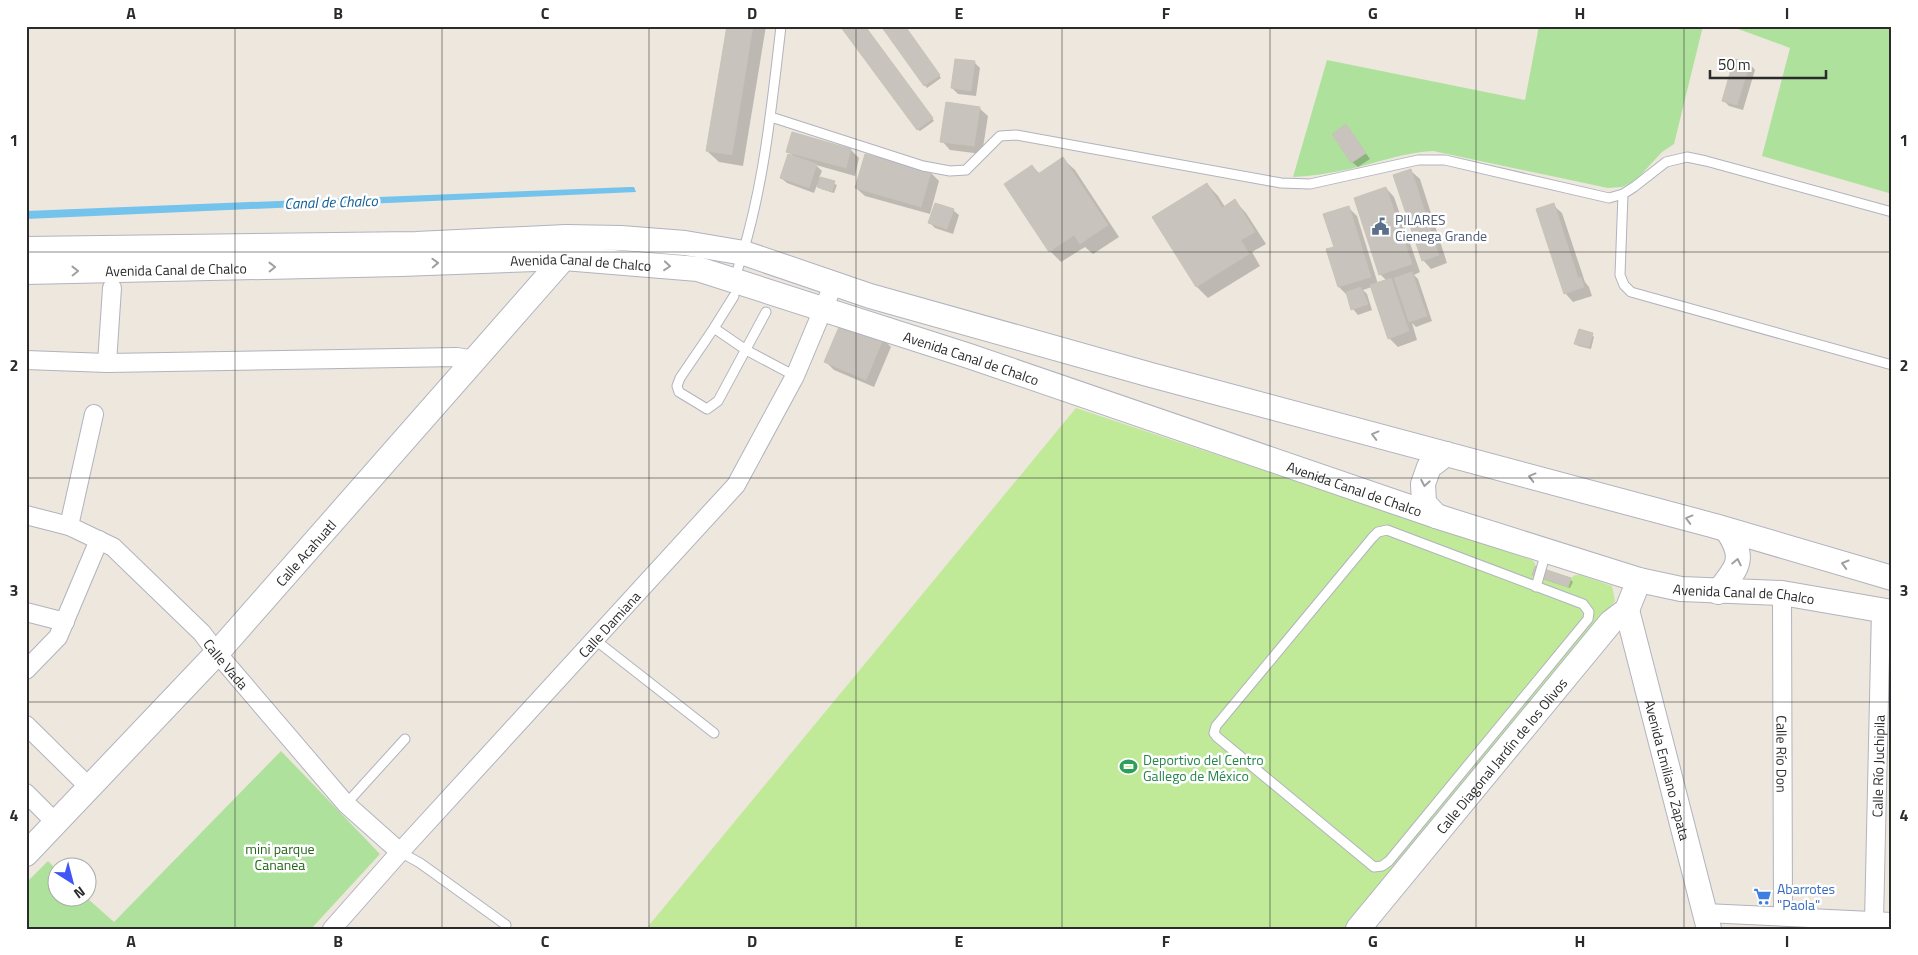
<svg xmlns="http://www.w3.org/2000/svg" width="1918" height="955" font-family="'Titillium Web',sans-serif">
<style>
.green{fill:#aee29c}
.pitch{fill:#c0e998}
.water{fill:#74c3ec}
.shadow{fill:#0003}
.building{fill:#c8c4bd;stroke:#c8c3b7}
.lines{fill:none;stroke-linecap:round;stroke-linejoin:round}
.lane-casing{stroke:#b1b3be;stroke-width:11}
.street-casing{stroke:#b1b3be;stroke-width:20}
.secondary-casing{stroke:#b1b3be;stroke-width:26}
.lane{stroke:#fff;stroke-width:9}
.street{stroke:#fff;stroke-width:18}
.secondary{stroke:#fff;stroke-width:24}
.oneway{stroke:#a0a0a0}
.grid{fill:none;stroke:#2b2b2b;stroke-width:1;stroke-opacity:0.55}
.labels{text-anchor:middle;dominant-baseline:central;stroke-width:5;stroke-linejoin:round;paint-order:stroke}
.service-label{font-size:14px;fill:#4e5e75;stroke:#fff;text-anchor:start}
.street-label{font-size:14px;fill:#2b2b2b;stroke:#fff}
.leisure-label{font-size:14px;fill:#27864d;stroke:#fff;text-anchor:start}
.park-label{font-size:14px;fill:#26671c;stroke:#fff}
.shop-label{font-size:14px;fill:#366cbe;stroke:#fff;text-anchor:start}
.water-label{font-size:15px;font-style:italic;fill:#116099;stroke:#fff}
.neatline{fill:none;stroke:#2b2b2b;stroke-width:2}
.grid-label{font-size:16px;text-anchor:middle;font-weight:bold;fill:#2b2b2b}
</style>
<rect width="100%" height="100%" fill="#ede7de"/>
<path class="green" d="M1539,26h164l-29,118 -12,8 -26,28 -14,7 -14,1 -175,-37c-32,2 -53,11 -83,18 -19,4 -38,7 -57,8l34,-117 198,40z
M1730,26h162v168l-130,-38 28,-108z
M281,751l99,103 -69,75h-285v-46l22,-22 9,9 1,28h29l27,24z"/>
<path class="pitch" d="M1076,408l456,152 3,3v3l36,12 4,-3h5l32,11 3,15 -269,328h-700z"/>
<path class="water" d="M630,187h4l2,5 -610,27v-8z"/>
<path class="shadow" d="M728,26h38l-23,140 -24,-4 -12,-11z
M865,26l69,95 -14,10 -3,-2z
M882,26h22l37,52 -14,10z
M1735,60l15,4 5,6 -12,40 -14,-4 -6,-6z
M974,62l6,6 -4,28 -18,-2 -6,-6z
M979,108l9,8 -6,38 -32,-4 -8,-9z
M1346,126l24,33 -12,8 -6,-5z
M851,150l8,8 -4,18 -39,-11 6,6 -3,7 18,7 -3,8 -13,-4 -4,-4 -3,8 -27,-10 -6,-5 13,-21 -6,-6z
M1063,159l12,11 44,67 -26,17 -8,-7 -24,15 -11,-11 -18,-85 8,8z
M1411,171l9,8 27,84 -16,6 -8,-9z
M931,173l8,8 -9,33 -65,-18 -9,-8z
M1207,184l11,12 7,11 10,-6 11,12 20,31 -14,8 8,14 -52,32 -11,-11 -43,-69z
M1386,188l8,9 26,75 -6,3 4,4 14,42 -16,6 -4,-4 5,17 -19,7 -9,-9 -17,-51 -9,3 4,4 5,16 -14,5 -5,-6 -5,-13 -9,-9 -12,-37 8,-2 13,-41 9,9 21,68 9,-3 -7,-7z
M1553,205l9,8 23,69 4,5 3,9 -19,6 -8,-9z
M953,210l6,5 -6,19 -18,-6 -5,-5z
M1592,335l2,2 -3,12 -13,-3 -2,-3z
M883,339l8,8 -17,40 -40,-17 -9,-9z
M1533,575l37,4 3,3 -3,6 -34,-11z"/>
<path class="building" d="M727,26h26l-21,129 -26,-4z
M840,26h25l68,92 -16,12z
M881,26h24l35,49 -16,11z
M955,59l20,2 -4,30 -20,-3z
M1734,59l16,4 -13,42 -15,-4z
M946,102l34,5 -6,39 -34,-4z
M1346,124l20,29 -15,10 -19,-29z
M792,132l59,17 -5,19 -60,-16z
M788,154l29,10 -8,24 -29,-10z
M865,154l66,18 -10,35 -66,-19z
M1063,157l45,68 -28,19 -6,-9 -25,17 -45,-68 28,-19 6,9z
M1411,169l28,86 -17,6 -29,-86z
M820,177l15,4 -3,11 -15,-5z
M1207,183l15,25 13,-9 20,33 -14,8 8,14 -53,33 -44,-70z
M1386,187l26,77 -33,11 -25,-77z
M935,203l19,6 -7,20 -19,-6z
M1554,203l24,75 3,-1 3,10 -20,7 -28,-85z
M1349,206l22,71 -33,10 -12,-38 8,-2 -11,-33z
M1412,272l15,44 -18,6 -15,-44z
M1391,278l18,53 -21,8 -18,-54z
M1361,287l7,17 -17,6 -5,-18z
M842,320l42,17 -18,43 -42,-18z
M1579,329l14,4 -4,14 -15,-3z
M1535,566l36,12 -3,9 -36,-12z"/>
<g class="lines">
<defs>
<path id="lane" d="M771,117l152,49 27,5 16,-1 34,-34 16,-1 265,48 29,1 108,-24h27l164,38 14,-4 11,-7 32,-25 21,-5 19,4 186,51
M1623,194l-3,81 4,10 7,7 261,73
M734,280c29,-82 37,-168 47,-254
M766,312l-48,89 -11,8 -28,-17 -2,-6 3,-8 34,-50 32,22 49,26
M714,328l20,-32
M1387,530l196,74 6,8 -1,7 -199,242 -7,5 -8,1 -157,-130 -3,-4 2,-7 156,-188 6,-6z
M1536,587l10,-35
M594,639l120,94
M346,804l59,-65
M400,852l20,11 86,62"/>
<g id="street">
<path d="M26,360l81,3 350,-6 18,3"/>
<path d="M107,363l5,-75"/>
<path id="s1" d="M26,515l43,11 44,21 89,86 15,20 129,151 54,48"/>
<path d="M69,526l25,-112"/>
<path id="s2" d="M1782,593l1,323"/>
<path d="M26,612l39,10"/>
<path d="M26,670l32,-33 41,-97"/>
<path d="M26,725l64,63"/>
<path d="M26,793l30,30"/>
<path d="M1705,913l187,9"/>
<path id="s3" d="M1874,922l7,-312"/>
<path id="s4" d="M332,929l68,-77 336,-367 59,-109 39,-93"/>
</g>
<g id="secondary">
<path d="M26,249l390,-5 150,-7 55,1 64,5 59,10 126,43 281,79 564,151 177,52"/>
<path id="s5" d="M26,272l375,-8 163,-6 134,11 271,87 467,160 203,64 42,9 101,4 110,19"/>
<path d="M1436,516l-12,-13 -1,-19 6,-17 17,-13"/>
<path d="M1718,592c19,-24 29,-33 9,-62"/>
<path id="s6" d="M1627,610l82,319"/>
<path id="s7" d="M26,854l191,-201 347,-395 1,-9"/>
<path id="s8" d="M1358,929l253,-307 16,-12 12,-30"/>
</g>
</defs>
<use href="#lane" class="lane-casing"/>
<use href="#street" class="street-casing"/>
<use href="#secondary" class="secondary-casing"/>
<use href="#lane" class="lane"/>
<use href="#street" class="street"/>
<use href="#secondary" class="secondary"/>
</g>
<defs><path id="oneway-chevron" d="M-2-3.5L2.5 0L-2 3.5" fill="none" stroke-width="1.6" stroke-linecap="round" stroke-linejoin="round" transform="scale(1.25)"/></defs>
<g class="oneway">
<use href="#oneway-chevron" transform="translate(435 263) rotate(-2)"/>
<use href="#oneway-chevron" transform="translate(667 266) rotate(5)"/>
<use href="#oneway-chevron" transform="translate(272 267) rotate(-1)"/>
<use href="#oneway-chevron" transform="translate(75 271) rotate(-1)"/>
<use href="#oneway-chevron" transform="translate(1375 435) rotate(-165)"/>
<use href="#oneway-chevron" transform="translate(1532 477) rotate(-165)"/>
<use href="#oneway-chevron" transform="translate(1425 483) rotate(100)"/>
<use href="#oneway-chevron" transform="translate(1689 519) rotate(-165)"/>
<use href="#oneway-chevron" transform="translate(1737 562) rotate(-78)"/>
<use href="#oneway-chevron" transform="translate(1845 564) rotate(-164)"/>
</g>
<path class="grid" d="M235,26v903M442,26v903M649,26v903M856,26v903M1062,26v903M1270,26v903M1476,26v903M1684,26v903M26,252h1866M26,478h1866M26,702h1866"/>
<defs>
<symbol id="civic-bare" viewBox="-9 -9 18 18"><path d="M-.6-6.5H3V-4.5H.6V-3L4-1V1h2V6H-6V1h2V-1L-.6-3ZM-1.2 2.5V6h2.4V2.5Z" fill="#5c6f8a" stroke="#fff" stroke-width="2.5" paint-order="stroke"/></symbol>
<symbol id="stadium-bare" viewBox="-9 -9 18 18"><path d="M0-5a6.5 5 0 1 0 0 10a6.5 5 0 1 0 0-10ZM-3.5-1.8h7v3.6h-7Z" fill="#2e9e5b" stroke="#fff" stroke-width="2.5" paint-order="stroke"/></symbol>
<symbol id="supermarket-bare" viewBox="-9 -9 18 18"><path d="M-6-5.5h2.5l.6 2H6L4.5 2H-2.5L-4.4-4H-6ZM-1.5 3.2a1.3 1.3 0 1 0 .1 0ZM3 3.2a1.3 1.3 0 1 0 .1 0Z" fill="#3f7fe0" stroke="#fff" stroke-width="2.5" paint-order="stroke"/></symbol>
</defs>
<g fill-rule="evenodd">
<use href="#civic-bare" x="1368" y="214" width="25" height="25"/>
<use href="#stadium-bare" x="1116" y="754" width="25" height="25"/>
<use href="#supermarket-bare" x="1750" y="884" width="25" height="25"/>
</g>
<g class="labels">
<g class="service-label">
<text x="1395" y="219">PILARES<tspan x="1395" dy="16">Cienega Grande</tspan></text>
</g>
<g class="street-label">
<text stroke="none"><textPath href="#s5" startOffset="555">Avenida Canal de Chalco</textPath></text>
<text stroke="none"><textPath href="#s5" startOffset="150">Avenida Canal de Chalco</textPath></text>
<text stroke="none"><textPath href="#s5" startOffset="960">Avenida Canal de Chalco</textPath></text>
<text stroke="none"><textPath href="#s5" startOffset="1365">Avenida Canal de Chalco</textPath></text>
<text stroke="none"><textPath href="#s7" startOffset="411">Calle Acahuatl</textPath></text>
<text stroke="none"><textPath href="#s5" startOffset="1770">Avenida Canal de Chalco</textPath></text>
<text stroke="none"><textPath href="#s4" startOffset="412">Calle Damiana</textPath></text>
<text stroke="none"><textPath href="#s1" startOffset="256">Calle Vada</textPath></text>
<text stroke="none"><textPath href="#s8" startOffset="225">Calle Diagonal Jardín de los Olivos</textPath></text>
<text stroke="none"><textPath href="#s2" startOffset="161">Calle Río Don</textPath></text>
<text stroke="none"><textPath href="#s3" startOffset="156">Calle Río Juchipila</textPath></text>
<text stroke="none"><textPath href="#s6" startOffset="165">Avenida Emiliano Zapata</textPath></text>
</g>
<g class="leisure-label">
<text x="1143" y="759">Deportivo del Centro<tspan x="1143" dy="16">Gallego de México</tspan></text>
</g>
<g class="park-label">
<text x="280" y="848">mini parque<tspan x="280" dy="16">Cananea</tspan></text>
</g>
<g class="shop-label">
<text x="1777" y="888">Abarrotes<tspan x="1777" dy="16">"Paola"</tspan></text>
</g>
<g class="water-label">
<text transform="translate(331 202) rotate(-2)">Canal de Chalco</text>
</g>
</g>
<rect width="1918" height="955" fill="none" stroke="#ffffff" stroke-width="55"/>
<g transform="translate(72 882) rotate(144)"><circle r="24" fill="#ffffff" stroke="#aaaaaa"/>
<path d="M0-4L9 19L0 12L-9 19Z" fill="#4256f5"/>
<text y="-8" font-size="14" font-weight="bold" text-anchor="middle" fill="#2b2b2b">N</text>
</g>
<path d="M1710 70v8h116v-8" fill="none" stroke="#2b2b2b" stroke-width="2.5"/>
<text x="1718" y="70" font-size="15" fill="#2b2b2b" stroke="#ffffff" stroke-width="4" paint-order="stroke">50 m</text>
<rect x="28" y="28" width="1862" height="900" class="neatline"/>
<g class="grid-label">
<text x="131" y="19">A</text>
<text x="338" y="19">B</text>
<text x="545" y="19">C</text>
<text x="752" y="19">D</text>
<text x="959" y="19">E</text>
<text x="1166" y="19">F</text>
<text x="1373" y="19">G</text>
<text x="1580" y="19">H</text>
<text x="1787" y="19">I</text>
<text x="14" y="146">1</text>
<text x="1904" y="146">1</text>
<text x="14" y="371">2</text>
<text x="1904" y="371">2</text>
<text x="14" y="596">3</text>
<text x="1904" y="596">3</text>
<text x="14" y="821">4</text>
<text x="1904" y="821">4</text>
<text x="131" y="947">A</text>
<text x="338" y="947">B</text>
<text x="545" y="947">C</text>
<text x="752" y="947">D</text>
<text x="959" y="947">E</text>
<text x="1166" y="947">F</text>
<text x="1373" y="947">G</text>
<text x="1580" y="947">H</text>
<text x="1787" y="947">I</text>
</g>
</svg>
